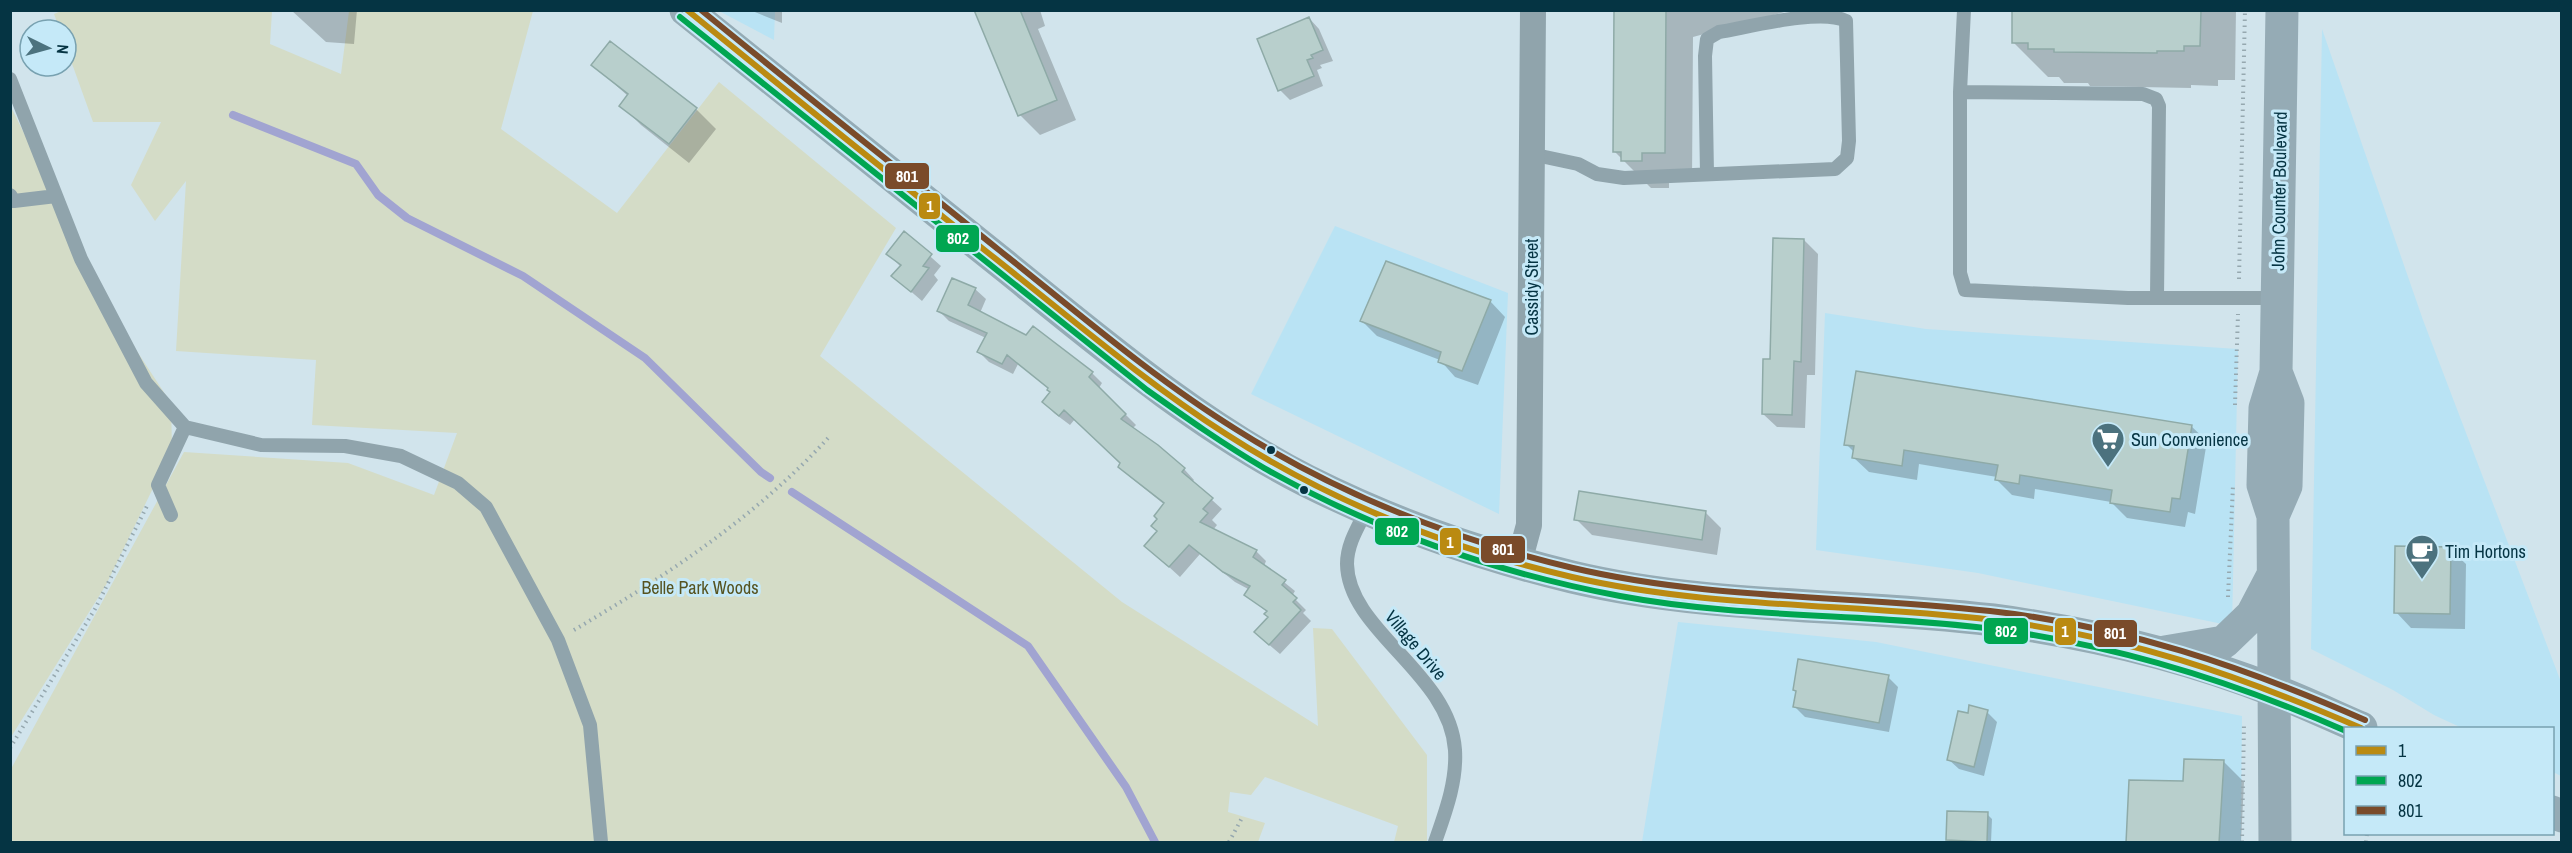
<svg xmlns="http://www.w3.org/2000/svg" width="2572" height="853" font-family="'Archivo Narrow',sans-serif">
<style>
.built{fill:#b9e3f4}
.green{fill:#d4dcc7}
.shadow{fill:#0003}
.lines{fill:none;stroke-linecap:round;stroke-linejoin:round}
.stream{stroke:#a1a4d1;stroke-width:8}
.building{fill:#b8cfcc;stroke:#8eaaa7;stroke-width:1.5}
.path{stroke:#96a8af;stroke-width:4;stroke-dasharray:1.5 4.5;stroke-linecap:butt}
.lane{stroke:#90a4ac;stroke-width:14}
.street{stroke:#90a4ac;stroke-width:26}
.secondary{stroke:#95abb5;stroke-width:33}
.bus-1-casing{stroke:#c5e9f8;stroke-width:10}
.bus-2-casing{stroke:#c5e9f8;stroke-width:10}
.bus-3-casing{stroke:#c5e9f8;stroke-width:10}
.bus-1{stroke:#ba8a11;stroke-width:6}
.bus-2{stroke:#00a651;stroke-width:6}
.bus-3{stroke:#7a4b2a;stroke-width:6}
.bus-dot{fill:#053443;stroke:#c5e9f8;stroke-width:2}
.labels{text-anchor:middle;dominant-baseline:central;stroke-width:6;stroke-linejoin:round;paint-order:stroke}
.street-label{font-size:18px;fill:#053443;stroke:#c5e9f8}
.poi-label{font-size:18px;fill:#053443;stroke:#c5e9f8;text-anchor:start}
.park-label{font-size:18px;fill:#565320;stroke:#c5e9f8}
.line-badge{stroke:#c5e9f8;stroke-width:2}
.badge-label{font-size:16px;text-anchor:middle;font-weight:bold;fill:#fff}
</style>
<rect width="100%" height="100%" fill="#d1e4ec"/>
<path class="built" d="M719,11h56l-1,29z
M2322,29l101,291 138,362v94l-8,-4 -1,-44h-90l-28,-13 -41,-25 -82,-41z
M1335,226l173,67 -9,221 -248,-120z
M1825,313l101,16 312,20 -6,277 -254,-53 -162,-23z
M1678,622l198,20 366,74 -1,126h-599z"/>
<path class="green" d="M61,11h211l-2,33 71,30 8,-63h184l-32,118 116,84 102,-131 177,146 -76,128 302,246 196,124 -5,-98 19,1 95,126v87h-33l4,-16 -133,-49 -14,18 -21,-3 -2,20 37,11 -7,19h-1247v-73l173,-317 164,11 86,32 23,-62 -145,-8 4,-65 -140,-9 10,-170 -31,40 -24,-36 30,-63h-68l-27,-75v-17h-6l-6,-16z
M10,105l107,216 54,82 1,46 -66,136 -95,152z"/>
<path class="shadow" d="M291,10h66l-3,34 -28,-2z
M750,10h32v13z
M977,10h63l5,16 -7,3 38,91 -36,15 -20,-20z
M1615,10h177l-99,27 -1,144h-23v7h-18l-37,-37z
M2014,10h222l-1,70h-17v6l-27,-1v3l-101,-2 -2,-3h-24l-5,-6h-11l-35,-35z
M1309,18l10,11 14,32 -13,4 2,3 -5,2 6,16 -33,14 -10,-10z
M593,65l103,44 20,20 -27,34 -48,-38 -20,-20 7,-9z
M905,234l36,32 -7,9 4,5 -16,21 -29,-25 8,-9 -13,-13z
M1804,240l14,14 -3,121h-8l-2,53 -28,-1 -14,-13 8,-54z
M953,280l22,9 11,10 -6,14 112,60 10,10 -3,5 37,37 -4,4 52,40 10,11 -2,2 30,27 -10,11 5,5 -4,5 43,21 10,10 -2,5 31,25 -3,5 14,14 -3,3 8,8 -31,33 -14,-12 4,-25 -3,-5 -21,-17 4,-5 -15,-8 -35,-28 -20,23 -23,-21 2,-25 6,-26 -35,-28 -10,-10 2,-4 -47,-44 -5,6 -16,-12 -10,-11 7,-10 -2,-3 -31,-25 -5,10 -24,-12 -10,-10 7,-14 -37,-17 -10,-10z
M1490,301l15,16 -27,68 -23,-8 -15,-17 -63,-24 -15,-15z
M2191,426l16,15 -12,73 -7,-2 -3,15 -58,-9 -16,-16 -76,-13 -1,10 -22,-4 -15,-15v-3l-78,-13 -2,16 -48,-8 -16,-15 1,-5 -8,-8z
M1706,513l15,15 -4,27 -125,-20 -16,-16z
M2450,549l16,15 -1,65 -54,-1 -15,-16z
M1888,677l10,10 -9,45 -84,-15 -10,-10 3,-14 -4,-4z
M1987,712l10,10 -13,54 -25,-7 -11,-10 21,-44z
M2224,762l20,20 -3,60h-114l58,-59z
M1987,814l5,5 -1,23h-40l-3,-3z"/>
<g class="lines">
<path class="stream" d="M233,115l123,49 22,31 29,23 116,58 122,82 116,114 9,6
M792,492l236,154 98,141 29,55"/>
</g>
<path class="building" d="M974,10h46l37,90 -39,16z
M1614,10h52l-1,143h-23v8h-21v-9h-8z
M2012,10h189l-1,36h-16v5h-27v2l-103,-1v-3h-26v-6h-16z
M1309,17l14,33 -12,5 2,3 -6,2 7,16 -36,15 -21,-52z
M610,41l87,67 -28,36 -50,-38 9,-12 -37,-29z
M904,231l28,23 -9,12 6,2 -18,24 -20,-16 10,-11 -15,-11z
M1773,238l31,1 -3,123 -7,-1 -2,54 -30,-1 1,-55h7z
M1386,261l105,39 -29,71 -24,-9 3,-10 -81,-31z
M952,278l24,10 -8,17 58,30 7,-9 60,46 -4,5 37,37 -5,5 37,26 27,23 -3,4 31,26 -10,11 5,4 -8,9 57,28 -4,7 33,23 -4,5 15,13 -4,4 8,8 -32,35 -15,-13 14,-15 -4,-3 3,-3 -23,-16 6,-9 -27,-14 -34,-27 -20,22 -25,-21 13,-15 -6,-5 6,-7 -3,-3 10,-13 -46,-36 2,-4 -56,-53 -5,6 -17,-14 8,-10 -3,-2 1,-2 -41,-33 -5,9 -25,-12 10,-19 -50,-22z
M1856,371l336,54 -12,74 -8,-1 -2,14 -60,-9 2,-13 -92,-15 -1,9 -24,-4 3,-15 -94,-15 -2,16 -50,-8 2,-12 -10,-1z
M1579,491l127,20 -4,29 -128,-20z
M2395,546l56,1 -1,67 -56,-1z
M1798,659l91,16 -10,48 -86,-16 3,-16 -3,-1z
M1969,705l19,5 -14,57 -27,-7 11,-49 10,2z
M2184,759l40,1 -5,83h-93l3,-63 54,1z
M1947,811l41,1 -1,30 -41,-2z"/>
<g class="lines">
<path class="path" d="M2239,279l6,-269
M2235,405l3,-91
M2228,597l5,-112
M574,630c92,-54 182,-113 255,-193
M10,748l85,-139 53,-105
M1229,842l14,-26
M2242,842l2,-120
M2366,842l1,-8"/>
<path class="lane" d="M1964,10l-4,82v181l5,17 163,8h149
M10,79l71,180 65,124 39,44 76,18 84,1 56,10 57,27 28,24 72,133 32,85 11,117
M1960,92l183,2 13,5 3,7 -2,192
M1531,154l47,10 19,10 27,4 211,-9 12,-11 2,-17 -3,-120c-25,-13 -97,6 -127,11l-12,7 -2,17 2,118
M10,195l4,6 42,-5
M1367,509c-9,18 -20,35 -20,55 1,67 103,109 108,186 2,32 -10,63 -20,92
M171,515l-13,-30 27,-58"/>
<path class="street" d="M1519,562l10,-37 4,-515"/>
<path class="secondary" d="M686,10c107,87 215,173 323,259 94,76 190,157 298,212 84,42 174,74 265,96 138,33 282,26 421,43 97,13 191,35 282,71 29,11 58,25 86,37
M2273,516l13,-30 2,-83 -12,-31
M2165,652l59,-10 28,-27 21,-40
M2552,812l10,4
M2275,842l-2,-326 -10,-31 2,-77 11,-36 6,-362"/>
<defs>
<path id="bus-1" d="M687,10c99,81 200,162 300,242 79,62 155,128 239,182 105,68 225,115 346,143 139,32 281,26 421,43 133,16 245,55 368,108"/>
<path id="bus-2" d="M680,17l467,373c38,27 76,54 117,78 109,62 233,105 356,128 123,23 250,17 373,33 123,16 239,52 353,102"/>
<path id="bus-3" d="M701,10c99,81 199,160 298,240 78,62 154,128 238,180 103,65 218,110 336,138 136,32 278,27 417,43 134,15 252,55 375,109"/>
</defs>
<use href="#bus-1" class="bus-1-casing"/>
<use href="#bus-2" class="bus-2-casing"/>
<use href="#bus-3" class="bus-3-casing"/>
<use href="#bus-1" class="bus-1"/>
<use href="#bus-2" class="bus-2"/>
<use href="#bus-3" class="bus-3"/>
</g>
<defs>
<symbol id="supermarket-pin" viewBox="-11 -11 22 30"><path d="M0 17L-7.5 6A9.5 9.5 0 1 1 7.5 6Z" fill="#4c727e" stroke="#c5e9f8"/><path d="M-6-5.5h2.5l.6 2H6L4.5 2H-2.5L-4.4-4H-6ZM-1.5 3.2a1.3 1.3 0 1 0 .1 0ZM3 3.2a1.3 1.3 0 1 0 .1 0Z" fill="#fff"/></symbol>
<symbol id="cafe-pin" viewBox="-11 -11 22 30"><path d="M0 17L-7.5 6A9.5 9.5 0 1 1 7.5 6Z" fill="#4c727e" stroke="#c5e9f8"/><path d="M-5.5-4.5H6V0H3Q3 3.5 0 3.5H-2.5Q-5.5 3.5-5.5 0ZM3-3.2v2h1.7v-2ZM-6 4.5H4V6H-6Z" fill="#fff"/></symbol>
</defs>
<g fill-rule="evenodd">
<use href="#supermarket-pin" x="2089" y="420" width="38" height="52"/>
<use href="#cafe-pin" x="2403" y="532" width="38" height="52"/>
</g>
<g class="bus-dot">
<circle cx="1271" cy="450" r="5"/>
<circle cx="1304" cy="490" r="5"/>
</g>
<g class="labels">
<g class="street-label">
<text transform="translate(2279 191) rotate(-89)">John Counter Boulevard</text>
<text transform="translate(1531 287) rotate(-90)">Cassidy Street</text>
<text transform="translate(1416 645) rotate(50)">Village Drive</text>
</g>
<g class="poi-label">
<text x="2131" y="439">Sun Convenience</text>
<text x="2445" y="551">Tim Hortons</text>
</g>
<g class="park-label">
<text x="700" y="587">Belle Park Woods</text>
</g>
</g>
<g class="line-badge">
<rect x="884" y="162" width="46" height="28" rx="6" fill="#7a4b2a"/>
<rect x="918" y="192" width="23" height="28" rx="6" fill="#ba8a11"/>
<rect x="935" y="224" width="45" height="29" rx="6" fill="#00a651"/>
<rect x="1374" y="517" width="46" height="29" rx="6" fill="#00a651"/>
<rect x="1439" y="527" width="23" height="29" rx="6" fill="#ba8a11"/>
<rect x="1480" y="535" width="46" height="29" rx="6" fill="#7a4b2a"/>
<rect x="1983" y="617" width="46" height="28" rx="6" fill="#00a651"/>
<rect x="2054" y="617" width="23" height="29" rx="6" fill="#ba8a11"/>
<rect x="2093" y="619" width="45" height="29" rx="6" fill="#7a4b2a"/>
</g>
<g class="badge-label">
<text x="907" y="182">801</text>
<text x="930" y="212">1</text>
<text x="958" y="244">802</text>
<text x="1397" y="537">802</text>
<text x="1450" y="548">1</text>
<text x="1503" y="555">801</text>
<text x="2006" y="637">802</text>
<text x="2065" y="637">1</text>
<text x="2115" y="639">801</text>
</g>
<rect width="2572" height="853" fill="none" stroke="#053443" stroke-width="24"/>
<rect x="2344" y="727" width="210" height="108" fill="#c5e9f8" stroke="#78a1b0" stroke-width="1.5"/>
<rect x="2356" y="746" width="30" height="9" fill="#ba8a11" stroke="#78a1b0" stroke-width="1.5"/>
<text x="2398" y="757" font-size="18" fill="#053443">1</text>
<rect x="2356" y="776" width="30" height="9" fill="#00a651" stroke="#78a1b0" stroke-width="1.5"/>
<text x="2398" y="787" font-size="18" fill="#053443">802</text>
<rect x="2356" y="806" width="30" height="9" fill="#7a4b2a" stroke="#78a1b0" stroke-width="1.5"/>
<text x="2398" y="817" font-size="18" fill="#053443">801</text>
<g transform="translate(48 48) rotate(95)"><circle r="28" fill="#c5e9f8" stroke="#78a1b0" stroke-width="1.5"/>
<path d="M0-4.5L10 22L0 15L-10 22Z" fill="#4c727e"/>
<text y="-9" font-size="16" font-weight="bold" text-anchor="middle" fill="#053443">N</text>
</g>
</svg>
